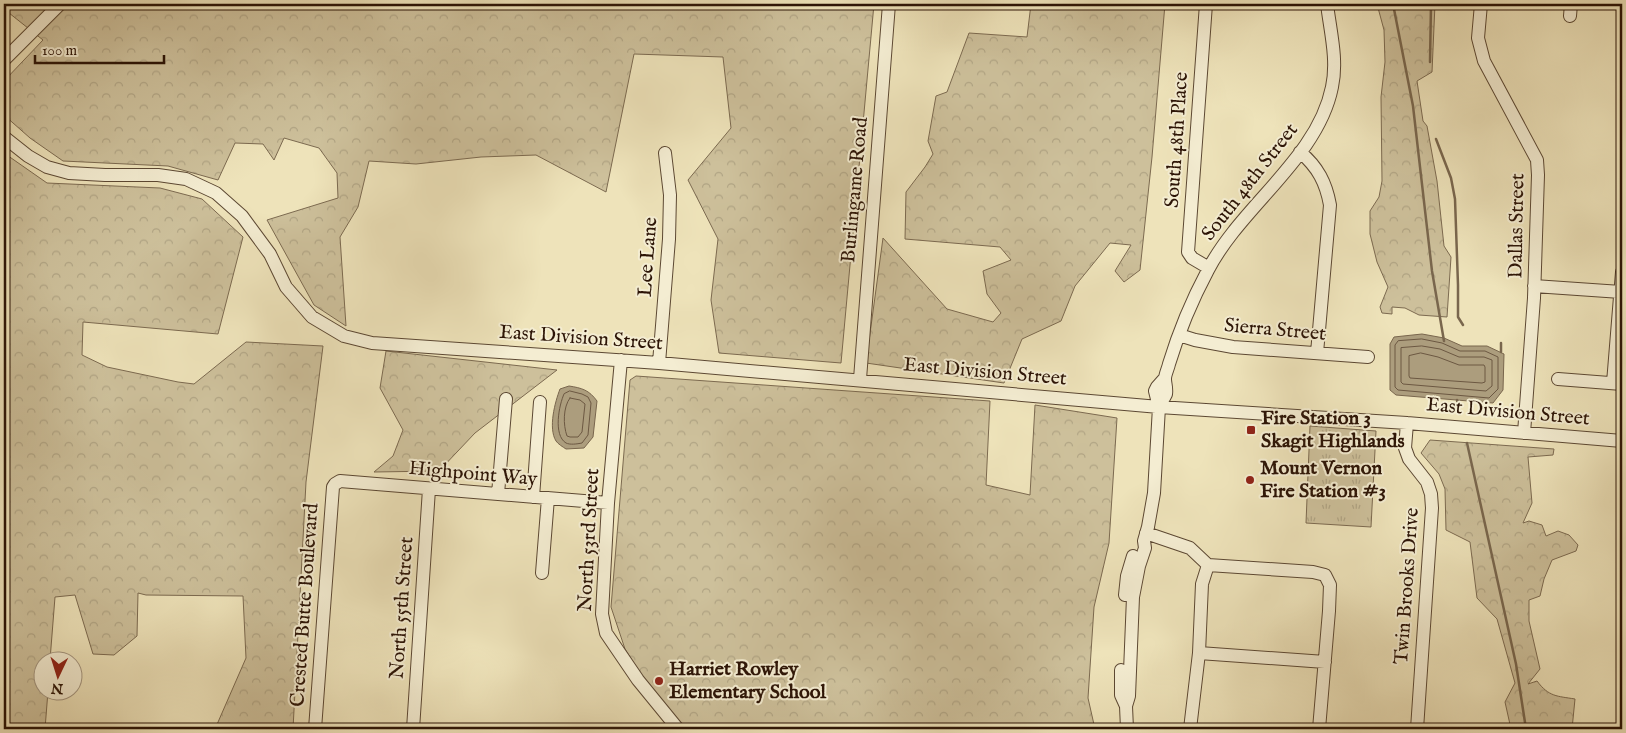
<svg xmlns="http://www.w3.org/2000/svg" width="1626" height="733" font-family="'IM FELL English',serif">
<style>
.grass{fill:url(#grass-tufts);stroke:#7c6a50}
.forest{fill:url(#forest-crowns);stroke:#7c6a50}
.water{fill:#ac9d7d;stroke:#79664d}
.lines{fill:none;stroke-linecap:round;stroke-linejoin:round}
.shore{stroke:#6c5842;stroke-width:1}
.stream{stroke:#79664d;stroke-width:2.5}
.minor-casing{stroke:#5c4833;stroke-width:14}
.minor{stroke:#f4edd2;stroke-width:12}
.poi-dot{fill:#8f2418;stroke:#f4edd2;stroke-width:2}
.labels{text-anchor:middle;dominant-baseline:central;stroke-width:4;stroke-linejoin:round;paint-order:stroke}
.street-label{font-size:20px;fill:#2c1406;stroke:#f4edd2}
.poi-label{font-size:20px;font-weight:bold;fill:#2c1406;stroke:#f4edd2;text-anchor:start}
</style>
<defs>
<pattern id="grass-tufts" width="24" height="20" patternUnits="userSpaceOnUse" patternTransform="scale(1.25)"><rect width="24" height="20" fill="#cdc09b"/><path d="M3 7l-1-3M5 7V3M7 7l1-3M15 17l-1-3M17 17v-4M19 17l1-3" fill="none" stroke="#b0a484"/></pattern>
<pattern id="forest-crowns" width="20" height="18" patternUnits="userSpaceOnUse" patternTransform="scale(1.25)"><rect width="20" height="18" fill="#cdc09b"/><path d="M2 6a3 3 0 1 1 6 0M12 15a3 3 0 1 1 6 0" fill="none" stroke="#b0a484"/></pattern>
</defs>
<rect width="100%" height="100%" fill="#eee3ba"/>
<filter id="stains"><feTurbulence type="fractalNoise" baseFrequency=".004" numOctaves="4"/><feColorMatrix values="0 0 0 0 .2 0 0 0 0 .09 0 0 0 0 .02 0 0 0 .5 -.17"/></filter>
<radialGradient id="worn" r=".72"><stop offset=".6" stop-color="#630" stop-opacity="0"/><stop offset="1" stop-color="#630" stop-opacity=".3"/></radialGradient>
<path class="grass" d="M1310,426l66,5 -5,96 -65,-4z"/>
<path class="forest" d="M4,4h870l-33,359 -122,-10 -8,-53 7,-61 -30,-59 43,-52 -8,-71 -89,-3 -28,138 -70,-37 -55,2 -65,7 -47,-3 -11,46 -18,30 6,89 -32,-21 -47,-85 71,-22 -1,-25 -18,-25 -35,-10 -10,22 -11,-16 -28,-1 -17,37 -50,-14 -105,-5 -33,-23 -26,-23v-34l39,-41 -39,-31z
M1031,4h134l-13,153 -12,113 -16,12 -9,-11 16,-26 -21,-2 -35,43 -14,35 -39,18 -18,44 -138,-20 17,-125 64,71 46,13 8,-9 -14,-19 -4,-23 28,-11 -11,-13 -95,-8 1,-47 19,-25 8,-13 -5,-13 8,-45 11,-4 22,-59 58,4z
M1377,4h58l-3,68 -15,9 6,40 4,5 10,55 7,65 7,11 -4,60 -28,-2 -14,-7 -13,-1v7l-10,-1 -2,-6 8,-20 -11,-25 -7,-28v-23l9,-14 3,-16 -1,-84 4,-35 -1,-32z
M4,153l43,30 113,5 42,11 41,38 -25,97 -135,-12 -1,33 25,12 71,15 16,2 52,-42 77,4 -17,136 -13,247h-78l31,-71 -3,-62 -97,-1 -8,-2 -1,43 -23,19 -21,-1 -18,-59 -20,2 -5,63h-8v30l6,1 -3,38h-41z
M386,351l171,19 -82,63 -36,38 -65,1 19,-16 10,-26 -23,-42z
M636,376l354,25 -4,84 44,10 5,-90 82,13 -8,125 -15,64 -6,91 7,31h-412l-27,-30 -31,-50 -14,-42 19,-227z
M1430,440l124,9 -1,6 -25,2 4,46 -9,20 6,-2 13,4 4,11 12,-5 11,4 9,10 -2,6 -24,9 -8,19 -4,17 -11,4v21l11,48 -12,15 9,-3c12,16 20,15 38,18l-3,30h-61l-6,-27 10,-19 -18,-64 -20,-21 -7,-56 -24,-12 -1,-41 -6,-15 -18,-21z"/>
<path class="water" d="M1422,334l22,4 18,8h25l17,8 -1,36 -10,13 -97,-8 -6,-5v-46l4,-7z
M569,386c13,2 20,4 28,15l-4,36 -9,11 -18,1c-3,-2 -8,-5 -10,-8 -8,-13 -1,-39 4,-52z"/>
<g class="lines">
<path class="shore" d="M1422,339l20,4 18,8h25l13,6v32l-9,9 -91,-8 -3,-3v-42l3,-4z
M1422,346l18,3 19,8h25l8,3v26l-6,5 -83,-7 -2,-2v-34z
M1421,353l17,4 21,8h25l1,2v15l-3,1 -72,-5 -1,-2v-20z
M570,391l12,3 6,3 3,6 -3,32 -6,8c-5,1 -12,2 -16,0 -13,-8 -7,-38 -2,-49z
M570,398l10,2 5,4 -3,28 -4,5h-8l-3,-1c-4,-11 -4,-29 3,-38z"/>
<path class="stream" d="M1393,4l20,102 19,165 12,70
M1430,62l1,-58
M1436,139l15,39 4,21 3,86v32l5,8
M1501,352v-9
M1457,400l3,14
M1467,443l49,221 10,65"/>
<defs>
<path id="minor" d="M1206,4l-18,248 4,6 17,10
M1481,4l-3,34 6,23 53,99 1,15 -4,123 -10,135
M1570,16l1,-12
M4,60l56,-56
M4,137l24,19 19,11 22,6 36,2h53l28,4 30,14 26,23 28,38 16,33 26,30 32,19 28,7 287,20 500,44 248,16 215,18
M1300,152c18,15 26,31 30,53l-13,148
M1534,286l87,6
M1179,335l16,5 38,7 135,10
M621,360l-13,143 -6,111 4,19 32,47 40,49
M659,363l10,-124 1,-44 -5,-42
M860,379l29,-375
M1558,379l64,5
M1613,383l9,-111
M1159,407c2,-4 5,-9 7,-13 1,-6 -1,-10 -1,-15 0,-5 3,-10 4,-15 10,-33 23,-64 39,-94 33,-64 110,-112 124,-183 6,-27 -2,-57 -5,-83
M1407,423l-2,25 4,11 18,23 4,12 1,14 -15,221
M498,494l8,-95
M533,497l7,-95
M1146,533l44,15 18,17 105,7 12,3 5,10 -1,26 -10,118
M542,573l6,-75
M1125,595l2,-19 6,-20
M1199,653l126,9
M1121,670v25l5,11
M315,729l18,-242 2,-3 5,-3 268,22
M413,729l16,-240
M1127,729l-1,-23 3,-10 4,-99 6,-31 6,-18 -1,-7 4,-14 6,-34 5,-86 -4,-16 2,-4 8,-9
M1190,729l9,-76 3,-69 6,-19"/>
</defs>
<use href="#minor" class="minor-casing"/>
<use href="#minor" class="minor"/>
</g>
<g class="poi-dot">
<rect x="1246" y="425" width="10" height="10" rx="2.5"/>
<circle cx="1250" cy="480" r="5"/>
<circle cx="659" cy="681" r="5"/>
</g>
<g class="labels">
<g class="street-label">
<text transform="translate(1177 140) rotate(-86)">South 48th Place</text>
<text transform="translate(1250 182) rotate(-52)">South 48th Street</text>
<text transform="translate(855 190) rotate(-85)">Burlingame Road</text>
<text transform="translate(1517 226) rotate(-89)">Dallas Street</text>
<text transform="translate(648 257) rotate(-86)">Lee Lane</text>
<text transform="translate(1275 330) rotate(5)">Sierra Street</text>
<text transform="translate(581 338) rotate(4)">East Division Street</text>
<text transform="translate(985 372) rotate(5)">East Division Street</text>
<text transform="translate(1508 412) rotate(5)">East Division Street</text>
<text transform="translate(473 474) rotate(5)">Highpoint Way</text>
<text transform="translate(589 540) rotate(-87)">North 53rd Street</text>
<text transform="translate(1407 586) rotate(-86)">Twin Brooks Drive</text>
<text transform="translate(305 605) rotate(-86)">Crested Butte Boulevard</text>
<text transform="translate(402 608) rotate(-86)">North 55th Street</text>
</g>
<g class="poi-label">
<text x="1261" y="418">Fire Station 3<tspan x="1261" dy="23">Skagit Highlands</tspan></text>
<text x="1260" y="468">Mount Vernon<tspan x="1260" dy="23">Fire Station #3</tspan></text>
<text x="669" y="669">Harriet Rowley<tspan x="669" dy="23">Elementary School</tspan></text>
</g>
</g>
<rect width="1626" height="733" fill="none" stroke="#eee3ba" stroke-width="20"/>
<rect x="5" y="5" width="1616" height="723" fill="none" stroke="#2c1406" stroke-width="2.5"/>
<rect x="10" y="10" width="1606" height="713" fill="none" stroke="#2c1406"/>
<g transform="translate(58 676) rotate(184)"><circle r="24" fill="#f4edd2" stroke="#a49680"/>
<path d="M0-4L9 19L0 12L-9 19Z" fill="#8f2418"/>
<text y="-8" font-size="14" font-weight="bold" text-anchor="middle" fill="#2c1406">N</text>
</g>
<path d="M35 55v8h129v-8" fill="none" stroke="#2c1406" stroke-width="2.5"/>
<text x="42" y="55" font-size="15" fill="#2c1406" stroke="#f4edd2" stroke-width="4" paint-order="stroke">100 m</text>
<rect width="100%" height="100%" filter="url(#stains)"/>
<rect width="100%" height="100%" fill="url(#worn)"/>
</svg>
